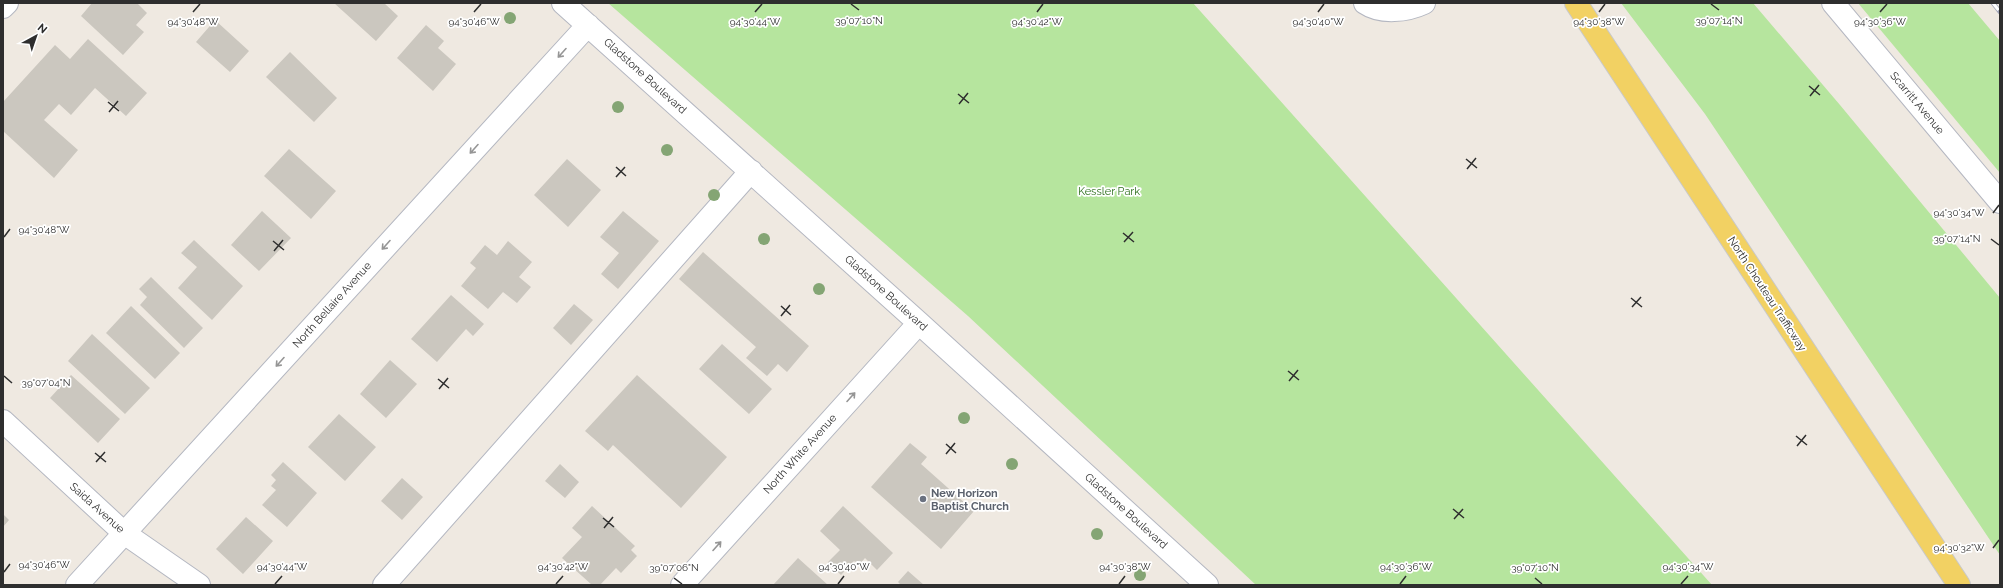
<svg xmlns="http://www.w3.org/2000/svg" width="2003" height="588" font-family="Raleway,sans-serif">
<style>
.green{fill:#b6e59e}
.building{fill:#cbc7bf}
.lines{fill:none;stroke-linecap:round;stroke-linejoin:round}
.minor-casing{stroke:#b4b7c1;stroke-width:24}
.major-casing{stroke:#c9c9c9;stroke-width:24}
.minor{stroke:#fff;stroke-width:22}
.major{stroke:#f2d163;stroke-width:22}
.rail-casing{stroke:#a3a6b8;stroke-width:4.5}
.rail{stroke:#fff;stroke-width:3;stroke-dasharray:9;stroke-linecap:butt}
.tree{fill:#84a574}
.oneway{stroke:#969696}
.ticks{fill:none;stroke:#2e2e2e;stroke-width:1.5}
.worship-dot{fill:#6b7280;stroke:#fff;stroke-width:1.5}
.labels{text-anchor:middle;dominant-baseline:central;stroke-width:3.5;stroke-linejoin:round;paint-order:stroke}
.street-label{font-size:11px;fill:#2e2e2e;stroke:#fff}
.park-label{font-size:11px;fill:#2c6e1b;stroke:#fff}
.worship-label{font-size:11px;font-weight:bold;fill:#5b616d;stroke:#fff;text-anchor:start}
.ticks-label{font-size:10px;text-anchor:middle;fill:#2e2e2e;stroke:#fff;stroke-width:3.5;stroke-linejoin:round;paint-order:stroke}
</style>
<rect width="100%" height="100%" fill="#efe9e1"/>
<path class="green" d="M608,3h585l519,582h-456l-288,-269z
M1621,3h132l87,102 160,193v257l-295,-441z
M1858,3h110l32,38v132z"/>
<path class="building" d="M92,3h45l10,10 -11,12 8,7 -21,23 -42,-39z
M334,3h50l14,13 -22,25z
M215,20l34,31 -19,21 -34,-30z
M426,25l18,16 -6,7 18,16 -23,27 -36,-33z
M88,39l59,54 -21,23 -31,-28 -24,27 -12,-11 -15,16 34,30 -24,28 -51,-47v-29l52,-57 15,14z
M290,52l47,46 -23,24 -48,-45z
M289,149l47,42 -25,28 -47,-43z
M567,159l34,31 -33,37 -34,-32z
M262,211l29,27 -32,33 -28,-26z
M623,211l36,30 -41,48 -17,-15 18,-21 -19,-16z
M194,240l49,46 -31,34 -34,-32 19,-21 -16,-14z
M508,241l24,21 -13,15 12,10 -14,16 -14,-11 -15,17 -27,-23 15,-18 -6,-5 15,-18 12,10z
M703,252l106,94 -22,26 -9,-8 -11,12 -21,-18 10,-11 -77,-68z
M151,277l52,51 -19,20 -44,-43 7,-8 -8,-8z
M451,295l33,29 -11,12 -7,-7 -29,33 -26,-23z
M574,304l19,16 -22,25 -18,-17z
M131,306l49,47 -25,26 -49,-46z
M92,334l58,54 -25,26 -57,-53z
M722,344l50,45 -23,25 -50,-45z
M390,360l27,24 -31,34 -26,-24z
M71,375l49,44 -22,24 -48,-45z
M637,375l90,82 -46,51 -68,-63 -5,6 -23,-20z
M339,414l37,33 -31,34 -37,-34z
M910,443l17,14 -6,7 53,47 -33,38 -70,-62z
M283,462l34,31 -30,34 -25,-22 14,-15 -5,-4 5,-6 -5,-5z
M560,464l19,18 -14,16 -20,-17z
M402,478l21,19 -21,23 -21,-19z
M592,506l43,40 -4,4 6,6 -16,17 -5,-5 -16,17h-8l-30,-27 20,-21 -10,-9z
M843,506l50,47 -16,17 -12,-12 -6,7 -5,-4 -13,14 -13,-13 12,-12 -20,-19z
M3,514l6,6 -6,7z
M246,517l27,24 -30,33 -27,-25z
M798,558l30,27h-55z
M908,571l16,14h-23l-3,-3z"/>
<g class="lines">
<defs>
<path id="minor" d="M563,3l356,320 288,262
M1365,3c16,11 42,8 59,0
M1833,3l167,199
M3,7l4,-4
M3,421l121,112 75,52
M77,585l511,-560
M384,585l367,-414
M682,585l237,-262"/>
<path id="major" d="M1576,3l383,582"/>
</defs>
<use href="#minor" class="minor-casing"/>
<use href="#major" class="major-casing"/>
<use href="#minor" class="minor"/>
<use href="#major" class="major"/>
<defs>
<path id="rail" d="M1993,3l7,9"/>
</defs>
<use href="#rail" class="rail-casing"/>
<use href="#rail" class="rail"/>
</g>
<g class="tree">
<circle cx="510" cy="18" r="6"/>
<circle cx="618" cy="107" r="6"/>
<circle cx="667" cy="150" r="6"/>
<circle cx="714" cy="195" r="6"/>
<circle cx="764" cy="239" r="6"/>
<circle cx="819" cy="289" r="6"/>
<circle cx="964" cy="418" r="6"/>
<circle cx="1012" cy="464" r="6"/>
<circle cx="1097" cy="534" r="6"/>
<circle cx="1140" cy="575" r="6"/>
</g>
<defs><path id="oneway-shaft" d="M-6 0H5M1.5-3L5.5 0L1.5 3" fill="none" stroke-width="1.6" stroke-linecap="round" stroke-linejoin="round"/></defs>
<g class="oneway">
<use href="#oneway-shaft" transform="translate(562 53) rotate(132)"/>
<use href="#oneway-shaft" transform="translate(474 149) rotate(132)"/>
<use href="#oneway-shaft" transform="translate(386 245) rotate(132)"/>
<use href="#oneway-shaft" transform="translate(280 362) rotate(132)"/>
<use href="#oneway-shaft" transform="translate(851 397) rotate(-48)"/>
<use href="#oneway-shaft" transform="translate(717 546) rotate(-48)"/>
</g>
<path class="ticks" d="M851,4l8,6M1711,4l8,6M193,12l7,-8M474,12l7,-8M755,12l7,-8M1037,12l6,-8M1318,12l6,-8M1599,12l6,-8M1880,12l7,-8M1809,86l11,9M958,94l11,9M1810,96l9,-11M108,102l11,9M959,104l9,-11M109,112l9,-11M1466,159l11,9M616,167l10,9M1467,169l9,-11M616,177l9,-10M1993,213l6,-8M1123,233l11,9M4,237l6,-8M1991,239l8,6M273,241l11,9M1124,242l9,-10M274,251l9,-11M1631,298l11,9M781,306l10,9M1632,307l9,-10M781,316l9,-11M1288,371l11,9M4,376l8,7M438,379l11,9M1289,381l9,-11M439,389l9,-11M1796,436l11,9M946,444l10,9M1797,446l9,-11M95,453l11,9M946,454l9,-11M96,462l9,-10M1453,509l11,9M603,518l11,9M1454,519l9,-10M604,528l9,-11M1993,548l6,-8M4,572l6,-8M674,578l8,6M1535,578l7,6M275,584l7,-8M556,584l7,-8M838,584l6,-8M1119,584l6,-8M1400,584l6,-8M1681,584l7,-8"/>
<circle class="worship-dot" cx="923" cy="499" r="4"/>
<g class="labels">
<g class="street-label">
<text transform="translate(645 76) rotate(42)">Gladstone Boulevard</text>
<text transform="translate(1917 103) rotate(50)">Scarritt Avenue</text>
<text transform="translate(886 293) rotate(42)">Gladstone Boulevard</text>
<text transform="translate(1767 294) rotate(57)">North Chouteau Trafficway</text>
<text transform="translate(332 305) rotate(-48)">North Bellaire Avenue</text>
<text transform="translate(800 454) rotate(-48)">North White Avenue</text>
<text transform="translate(97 508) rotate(42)">Saida Avenue</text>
<text transform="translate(1126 511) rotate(42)">Gladstone Boulevard</text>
</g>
<g class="park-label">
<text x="1109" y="191">Kessler Park</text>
</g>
<g class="worship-label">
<text x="931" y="493">New Horizon<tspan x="931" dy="13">Baptist Church</tspan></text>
</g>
</g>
<g class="ticks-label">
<text x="859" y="24">39°07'10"N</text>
<text x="1719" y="24">39°07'14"N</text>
<text x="193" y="25">94°30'48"W</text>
<text x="474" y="25">94°30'46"W</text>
<text x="755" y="25">94°30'44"W</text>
<text x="1037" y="25">94°30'42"W</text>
<text x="1318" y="25">94°30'40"W</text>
<text x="1599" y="25">94°30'38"W</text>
<text x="1880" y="25">94°30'36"W</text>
<text x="1959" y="216">94°30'34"W</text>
<text x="44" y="233">94°30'48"W</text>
<text x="1957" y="242">39°07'14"N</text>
<text x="46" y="386">39°07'04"N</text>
<text x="1959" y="551">94°30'32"W</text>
<text x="44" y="568">94°30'46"W</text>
<text x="282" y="570">94°30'44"W</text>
<text x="563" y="570">94°30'42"W</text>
<text x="844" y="570">94°30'40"W</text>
<text x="1125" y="570">94°30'38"W</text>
<text x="1406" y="570">94°30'36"W</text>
<text x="1688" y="570">94°30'34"W</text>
<text x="674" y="571">39°07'06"N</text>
<text x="1535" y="571">39°07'10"N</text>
</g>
<rect width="2003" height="588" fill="none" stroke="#2e2e2e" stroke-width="8"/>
<g transform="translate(36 36) rotate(40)" stroke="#ffffff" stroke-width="3" paint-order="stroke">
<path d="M0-3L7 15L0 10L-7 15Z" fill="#2e2e2e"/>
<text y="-6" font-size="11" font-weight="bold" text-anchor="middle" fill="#2e2e2e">N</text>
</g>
</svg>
